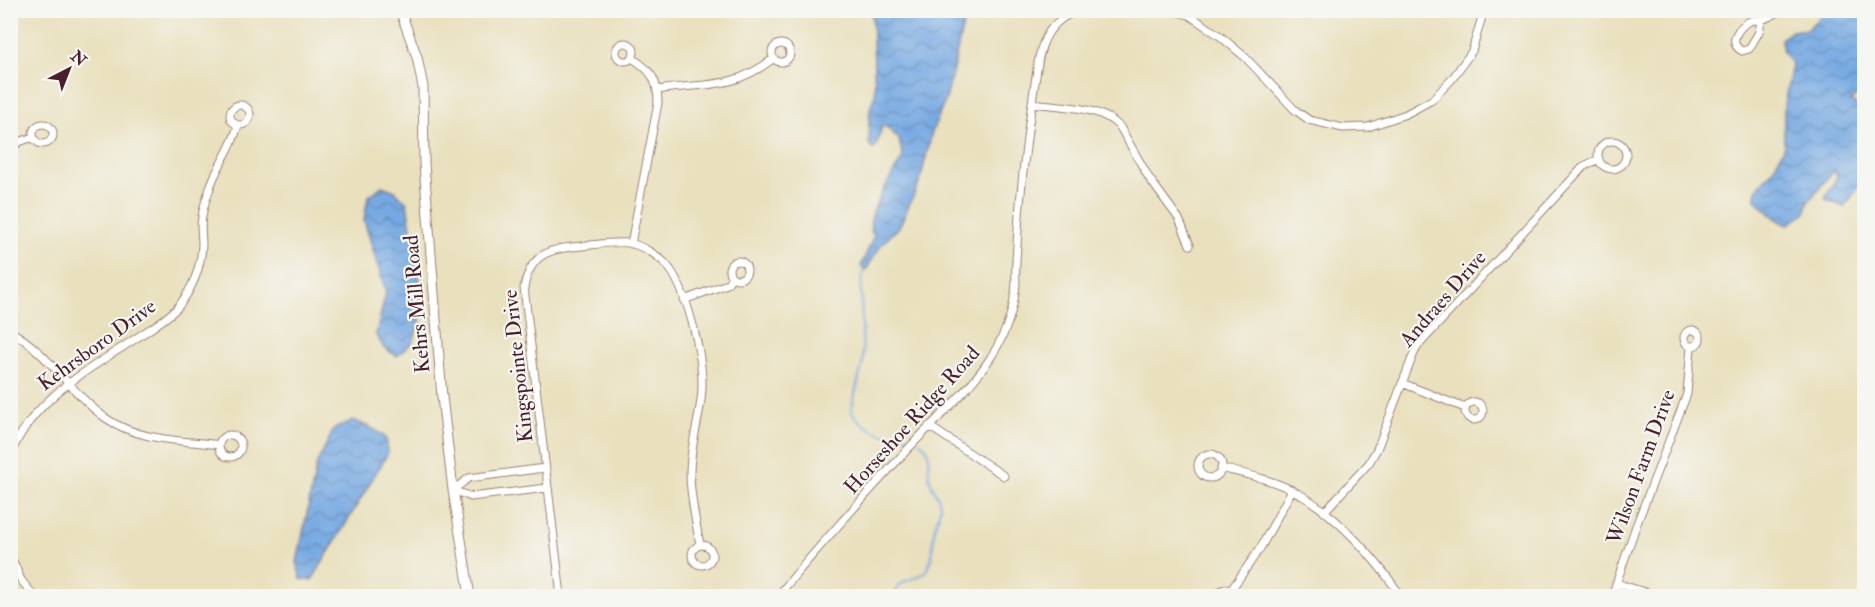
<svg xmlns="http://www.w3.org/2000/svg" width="1875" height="607" font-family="'IM FELL Double Pica',serif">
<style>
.water{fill:url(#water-waves);stroke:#606486;stroke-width:1.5}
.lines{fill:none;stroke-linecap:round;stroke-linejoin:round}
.stream{stroke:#76a9e2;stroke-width:2}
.minor-casing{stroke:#9a8074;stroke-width:9}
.secondary-casing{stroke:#9a8074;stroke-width:11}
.minor{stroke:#fff;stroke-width:7}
.secondary{stroke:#fff;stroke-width:9}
.labels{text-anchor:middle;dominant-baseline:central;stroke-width:4.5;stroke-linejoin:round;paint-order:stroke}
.street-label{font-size:21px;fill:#4a1f2b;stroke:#f6f6f2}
</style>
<defs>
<pattern id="water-waves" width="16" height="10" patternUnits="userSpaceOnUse" patternTransform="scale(1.5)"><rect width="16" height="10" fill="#76a9e2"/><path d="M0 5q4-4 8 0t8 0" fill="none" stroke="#6389b7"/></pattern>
</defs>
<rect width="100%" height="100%" fill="#f6f6f2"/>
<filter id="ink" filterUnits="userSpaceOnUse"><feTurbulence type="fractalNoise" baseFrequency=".0167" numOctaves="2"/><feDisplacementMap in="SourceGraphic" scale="12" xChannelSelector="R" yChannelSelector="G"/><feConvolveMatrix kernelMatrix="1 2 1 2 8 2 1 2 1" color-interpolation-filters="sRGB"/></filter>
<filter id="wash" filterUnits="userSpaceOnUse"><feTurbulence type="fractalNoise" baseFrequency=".008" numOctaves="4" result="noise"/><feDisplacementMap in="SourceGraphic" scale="24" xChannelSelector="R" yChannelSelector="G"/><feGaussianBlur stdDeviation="1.35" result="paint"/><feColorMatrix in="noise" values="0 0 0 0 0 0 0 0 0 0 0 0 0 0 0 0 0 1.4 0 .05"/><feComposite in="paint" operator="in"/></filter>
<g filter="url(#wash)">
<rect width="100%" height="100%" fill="#e9e0bd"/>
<path class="water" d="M872,11h94l-19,85 -15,36 -12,49 -21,46 -18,18 -15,25 -5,-4 13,-30c-14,-17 20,-62 29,-79l-4,-18 -12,-12 -5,-1 -6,21 -4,2 -3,-6v-21l1,-13 5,-15z
M1826,11h38v78l-13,12 13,10v68l-20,28 -19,-8 12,-22 -3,-7 -26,32 -3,12 -18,11 -12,-7 -19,-18v-10l16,-19 12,-23v-44l8,-39 -9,-13 -2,-13 11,-8 16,-2z
M382,186l13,5 12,12 17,106 -11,33 -16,14 -13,-8 -8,-13 10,-43 -22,-72 4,-23z
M353,420l20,9 13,9 2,15 -76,127 -11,-1 -4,-16 20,-100 17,-34z"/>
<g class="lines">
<path class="stream" d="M864,269l-3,19 2,73 -12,49c5,13 25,23 39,26 6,1 13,0 19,1
M896,596c0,-20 22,-13 31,-27 7,-11 5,-25 7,-37 1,-9 6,-17 6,-26 0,-10 -8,-17 -10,-26 -3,-9 1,-19 -2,-28 -1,-5 -4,-7 -8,-10"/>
</g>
</g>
<g filter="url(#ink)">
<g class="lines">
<defs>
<path id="minor" d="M1170,10l19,5 31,21 25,21 50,53 14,10 34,8 25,-1 38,-13 26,-14 20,-21 20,-28 12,-41
M1761,21l-2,11 -10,17 -7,2c-15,-8 -4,-24 8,-30 5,-2 10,0 14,-2 6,-2 12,-6 18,-9
M616 52a9 9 0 1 1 18 0a9 9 0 1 1-18 0Z
M772 53a9 9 0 1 1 18 0a9 9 0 1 1-18 0Z
M658,90c49,-8 72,1 115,-31
M1032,103c29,4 67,2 88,24l29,51 30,41 11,26
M230 115a10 10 0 1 1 20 0a10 10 0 1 1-20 0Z
M33 134a10 10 0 1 1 20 0a10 10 0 1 1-20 0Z
M1598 155a14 14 0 1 1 28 0a14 14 0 1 1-28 0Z
M10,151l9,-9 14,-5
M631,244l27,-141c0,-23 -7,-33 -26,-45
M729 270a9 9 0 1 1 18 0a9 9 0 1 1-18 0Z
M684,300l43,-16 5,-7
M1684 338a8 8 0 1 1 16 0a8 8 0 1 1-16 0Z
M10,331c39,21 61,63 97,88 33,22 75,21 112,26
M1402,383l63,25
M1465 411a9 9 0 1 1 18 0a9 9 0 1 1-18 0Z
M929,426l75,50
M219 446a11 11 0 1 1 22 0a11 11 0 1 1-22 0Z
M1198 466a12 12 0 1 1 24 0a12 12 0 1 1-24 0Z
M10,456c22,-58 79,-86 128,-119 13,-9 29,-18 40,-30 15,-19 23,-38 24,-62 0,-9 -2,-19 0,-28 1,-8 4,-18 7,-26 6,-23 24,-43 29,-66
M1221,468c24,6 49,11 71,22 43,22 83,68 109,106
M453,490l16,-12 76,-10
M453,490l18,7 76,-9
M1324,512l45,-49 8,-14 37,-96 4,-7 166,-180 15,-7
M692 555a10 10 0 1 1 20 0a10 10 0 1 1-20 0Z
M10,554l11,26 13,16
M1616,583l41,13
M1231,590l30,-43 31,-57
M561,596l-37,-309c6,-28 19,-37 47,-40 18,-1 40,-6 59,-4 12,3 26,11 35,20 22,23 38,93 37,125 -1,29 -12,56 -12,85 0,24 6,49 10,72
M778,596c41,-51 85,-98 129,-146 45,-49 99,-87 108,-157 2,-11 0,-22 1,-32 3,-57 9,-116 18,-172 3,-17 4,-37 12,-52 7,-14 21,-24 35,-27
M1217,596l3,-5 5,-2 6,1 4,6
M1612,596l24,-70 51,-132 4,-47"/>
<path id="secondary" d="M400,10l17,47 6,30 1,77 18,233 11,93 17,106"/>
</defs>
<use href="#minor" class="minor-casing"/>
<use href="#secondary" class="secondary-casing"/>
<use href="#minor" class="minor"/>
<use href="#secondary" class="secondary"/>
</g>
</g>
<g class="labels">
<g class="street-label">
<text transform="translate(1443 299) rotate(-49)">Andraes Drive</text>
<text transform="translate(417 304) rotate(-95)">Kehrs Mill Road</text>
<text transform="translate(97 345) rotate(-36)">Kehrsboro Drive</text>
<text transform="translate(518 366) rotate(-96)">Kingspointe Drive</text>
<text transform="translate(912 420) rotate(-48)">Horseshoe Ridge Road</text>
<text transform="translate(1641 467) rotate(-70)">Wilson Farm Drive</text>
</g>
</g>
<rect width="1875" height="607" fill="none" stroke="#f6f6f2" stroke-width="36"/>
<g transform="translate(69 69) rotate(42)" stroke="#f6f6f2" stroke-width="4.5" paint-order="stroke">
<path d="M0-4.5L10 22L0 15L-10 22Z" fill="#4a1f2b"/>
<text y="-9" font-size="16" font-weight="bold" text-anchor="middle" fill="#4a1f2b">N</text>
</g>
</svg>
